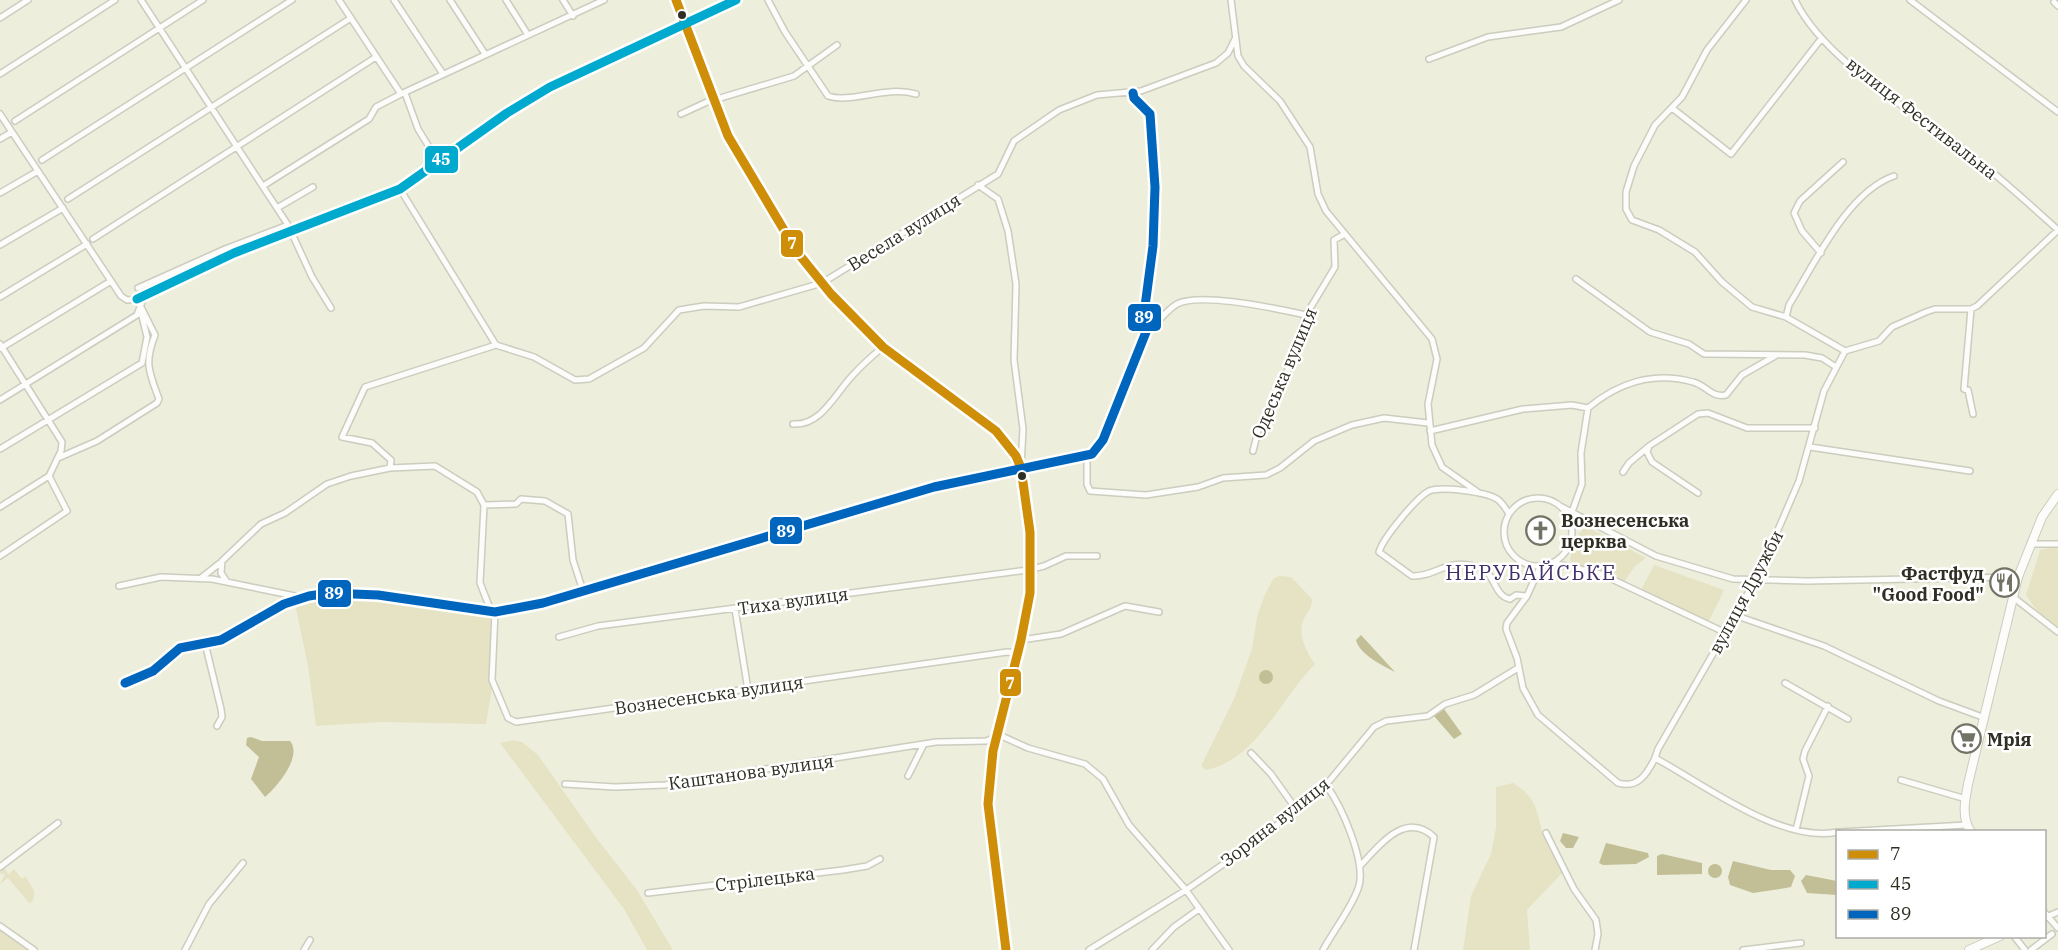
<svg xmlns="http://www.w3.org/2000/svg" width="2058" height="950" font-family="'IBM Plex Serif',serif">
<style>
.green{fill:#e5e3c4}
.water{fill:#c2bf96}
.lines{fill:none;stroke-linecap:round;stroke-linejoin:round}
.street-casing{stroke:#ccccbf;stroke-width:8}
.secondary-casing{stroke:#ccccbf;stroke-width:10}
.street{stroke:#fcfcfa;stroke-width:5}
.secondary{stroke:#fcfcfa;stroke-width:8}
.bus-1-casing{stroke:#fff;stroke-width:14}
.bus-2-casing{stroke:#fff;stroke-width:14}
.bus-3-casing{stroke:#fff;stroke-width:14}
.bus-1{stroke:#cf8e07;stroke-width:9}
.bus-2{stroke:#00a9ce;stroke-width:9}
.bus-3{stroke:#0065bd;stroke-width:9}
.bus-dot{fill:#302f24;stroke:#fff;stroke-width:2}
.labels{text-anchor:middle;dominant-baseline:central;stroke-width:5;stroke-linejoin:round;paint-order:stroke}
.street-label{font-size:18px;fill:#302f24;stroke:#fff}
.poi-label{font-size:18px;font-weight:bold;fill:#302f24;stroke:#fff;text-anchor:start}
.quarter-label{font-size:21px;letter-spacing:1.5px;fill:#43306b;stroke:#fff}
.line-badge{stroke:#fff;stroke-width:2}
.badge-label{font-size:16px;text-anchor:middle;font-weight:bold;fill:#fff}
</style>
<rect width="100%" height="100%" fill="#eed"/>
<path class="green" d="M1585,528l6,1 55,29 -11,8 -11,16 -51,-17 -3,-5c2,-11 5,-26 15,-32z
M2058,546v83l-21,-18 -11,-16 14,-45z
M1654,565l70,25 -16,33 -68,-31z
M1279,576l12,1 21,22c0,11 -6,13 -9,22 -5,15 4,32 12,43 -34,34 -58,96 -109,106l-5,-4 33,-67 18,-50 5,-32 7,-20 9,-18z
M367,596l129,20 -5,78 -5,30 -105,-2 -65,4 -8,-60 -13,-62 27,-7z
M513,740l9,2 16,13 59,84 40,51 36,60h-26l-23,-41 -124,-166z
M1513,783c24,15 23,26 30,51 4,13 14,26 20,38l-36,38 3,40h-67l8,-54 20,-42 5,-26v-41z
M3,867l6,7 5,-5 8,10 4,-3c4,11 14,16 4,28l-22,-26 -8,6 5,-10h-5z
M0,929l31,21h-31z"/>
<path class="water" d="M1361,635l34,37c-13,-7 -35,-17 -39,-32z
M1259 677a7 7 0 1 1 14 0a7 7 0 1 1-14 0Z
M1444,709l18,25 -8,5 -20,-23z
M251,737l11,4h28c13,15 -13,46 -25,56l-14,-18 8,-22 -13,-12 1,-7z
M1563,833l16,4 -6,11h-7l-6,-7z
M1606,843l42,10 1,4 -13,7 -33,1 -4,-2z
M1662,854l40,9v11l-45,1v-19z
M1733,861l38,9h19l5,6 -4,11 -5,1 -33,5 -23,-8 -2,-8z
M1708 871a7 7 0 1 1 14 0a7 7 0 1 1-14 0Z
M1806,875l31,6v14l-30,-2 -6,-12z"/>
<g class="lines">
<defs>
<path id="street" d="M141,0l147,225 24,52 19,31
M339,0l62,94 203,-94
M394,0l49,74
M450,0l35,54
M506,0l22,35
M563,0l10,16
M768,0l17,32 43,64c23,8 58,-11 88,-2
M1231,0l7,56 6,10 36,35 30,46 8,47 8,17 106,128 5,20 -9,45 4,41 10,22 37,26
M1746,0l-39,50 -25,47 -27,28 -21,41 -8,26v17l6,11 27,10 36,22 27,30 30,25 34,10 59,34
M1795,0c28,59 116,110 169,150 33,24 63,52 94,80
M1910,0l148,112
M2054,2l4,4
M0,18l28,-18
M1429,59l59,-22 73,-10 58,-27
M0,74l115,-74
M405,93l13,36 21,34
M1672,108l59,46 90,-115
M0,114l121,182 6,4 10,-1 18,36c-11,28 -6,37 4,64l-2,4 -60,38 -39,17
M681,114l26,-12 87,-26 43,-31
M15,121l188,-121
M0,139l12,-7
M42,160l250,-160
M978,185l20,14 10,32 8,53 -2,76 9,69 -2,37
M263,186l106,-67 7,-12 25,-13
M400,189l96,156
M0,193l38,-22
M68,199l283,-181
M277,208l36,-21
M93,239l283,-182
M0,245l63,-37
M1821,253l-19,-22 -8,-18 6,-12 43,-39
M1576,279l74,53 39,12 15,10 101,1 17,3 14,9
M138,288l87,-39 63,-24
M0,297l87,-53
M137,299l97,-46 166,-64 107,-76 43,-26 186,-87
M1971,309l-7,80 4,1 5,24
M1786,317l3,-12c25,-40 58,-113 105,-129
M1146,332c12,-8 19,-21 31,-28 23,-12 102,5 129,11
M0,344l62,98 -1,9 -12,25 18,35 -67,45
M1,348l110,-67
M1845,351l34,-10 13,-14 34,-15 9,-3h36l6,-3 81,-76
M0,400l137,-85 8,-21
M793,424c28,2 42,-30 59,-48 9,-10 20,-20 31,-29
M1430,431l93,-22 49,-4 16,3c30,-25 66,-37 105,-26 13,3 18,16 33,13l16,-20 33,-19
M1810,447l160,24
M0,449l142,-86 5,-26 -6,-25
M1253,451l6,-24 21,-34 26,-78 29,-48 -1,-27 9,-5
M1087,456v28l3,7 56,4 52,-8 25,-9 43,-3 14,-7 34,-27 38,-16 32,-7 44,5
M390,468l45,-2 42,26 7,13 -4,78 11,28
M1623,472l6,-9 19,-16
M1698,493l-46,-31 -5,-10 2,-6 49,-32 10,-1 39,15h68
M1504 532a34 34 0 1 1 68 0a34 34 0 1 1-68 0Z
M484,505l32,-1 5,-5 24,2 23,13 5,46 10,31
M1560,506l96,50 77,23 74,2 211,-4
M0,507l49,-31
M1572,512l10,-28 -1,-31 7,-45
M1509,514c-3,-5 -7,-12 -12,-15 -11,-7 -56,-13 -68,-8 -13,7 -46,47 -50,61l33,24c25,1 34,-19 66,-9 18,5 15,29 32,32
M2030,544h28
M1553,563l48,11 123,58
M1540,567l-13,29 -20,27 -1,6 11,29 6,30 15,27 80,68c20,6 29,-9 37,-25 49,26 126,86 183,74
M201,578l19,-15
M227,582l-6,-9 1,-12 39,-37 24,-11 42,-29 24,-8 39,-8 1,-8 -19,-17 -30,-6 23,-50 131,-42 38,12 41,23 14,-1 55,-31 35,-38 25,-4 35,1 83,-24 176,-109 16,-33 45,-31 38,-15 44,-4 75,-28 12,-10 7,-14
M119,586l42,-9 51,2 88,18
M2013,597l45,35
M1510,599l6,-4 11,1
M735,609l13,81
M495,612l-3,68 16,38 8,4 491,-70 11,1
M1734,615l90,31 115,55 46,17
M559,637l39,-11 430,-56 16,-4 22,-10h31
M1021,640l40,-6 64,-28 34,6
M205,643l16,66 1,8 -5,9
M125,683l28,-12 27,-23 41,-8 63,-36 25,-8 20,-3 49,2 117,17 48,-9 391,-116 158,-33 11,-14 43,-108 -2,-18 9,-68 2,-59 -5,-73 -16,-16 -1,-5
M1785,683l63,36
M997,734l31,14 57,16 18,15 26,46 57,65 43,60
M1251,753l20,21 25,35
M1655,758l3,-9 101,-175 40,-93 25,-90 21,-40
M908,776l15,-30
M1901,780l65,19
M565,784l50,3 50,-2 271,-43 50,-1 10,-4
M1796,830l13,-54 -6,-17 2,-8 23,-45
M1840,832l126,-7
M1546,833l28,56 22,31 2,14 -3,16
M1360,866c19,-20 45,-56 74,-29l-20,113
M0,867l58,-44
M648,893l195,-23 24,-4 13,-7
M2044,912l14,16
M2044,918l14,-6
M0,926l34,24
M2014,936l11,14
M185,950l24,-46 34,-41
M304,950l6,-10
M1089,950l97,-60 75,-52 65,-53 48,-58 12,-6 42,-5 17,-12 29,-9 44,-27
M1152,950l22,-23 25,-18
M1323,950c11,-20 27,-40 35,-61 10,-25 -17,-84 -32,-104
M1743,950l58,-7
M2031,950l21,-16"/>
<path id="secondary" d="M676,0l52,136 69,116 34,42 52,53 113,84 20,25 5,12 9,64v61l-9,47 -28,111 -5,53 18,146
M1971,832c-10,-14 -6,-32 -3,-48l50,-207 24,-60 16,-23
M1969,950l31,-14"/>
</defs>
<use href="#street" class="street-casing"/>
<use href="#secondary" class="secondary-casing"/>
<use href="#street" class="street"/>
<use href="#secondary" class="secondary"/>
<defs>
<path id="bus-1" d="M676,0l52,136 69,116 34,42 52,53 113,84 20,25 5,12 9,64v61l-9,47 -28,111 -5,53 18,146"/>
<path id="bus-2" d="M137,299l97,-46 166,-64 107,-76 43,-26 186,-87"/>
<path id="bus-3" d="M125,683l28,-12 27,-23 41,-8 63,-36 25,-8 20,-3 49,2 117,17 48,-9 391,-116 158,-33 11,-14 43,-108 -2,-18 9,-68 2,-59 -5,-73 -16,-16 -1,-5"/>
</defs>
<use href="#bus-1" class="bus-1-casing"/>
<use href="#bus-2" class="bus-2-casing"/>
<use href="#bus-3" class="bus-3-casing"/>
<use href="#bus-1" class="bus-1"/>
<use href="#bus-2" class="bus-2"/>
<use href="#bus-3" class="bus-3"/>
</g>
<defs>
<symbol id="church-ring" viewBox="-11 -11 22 22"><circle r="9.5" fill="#fff" stroke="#727265" stroke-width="1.5"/><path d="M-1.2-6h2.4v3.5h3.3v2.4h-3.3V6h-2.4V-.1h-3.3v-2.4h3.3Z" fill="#727265"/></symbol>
<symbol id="restaurant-ring" viewBox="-11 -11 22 22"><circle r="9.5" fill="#fff" stroke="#727265" stroke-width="1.5"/><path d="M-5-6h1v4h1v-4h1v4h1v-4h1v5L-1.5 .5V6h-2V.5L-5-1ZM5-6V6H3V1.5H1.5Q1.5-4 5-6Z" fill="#727265"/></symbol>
<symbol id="supermarket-ring" viewBox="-11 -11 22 22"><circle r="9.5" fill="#fff" stroke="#727265" stroke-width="1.5"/><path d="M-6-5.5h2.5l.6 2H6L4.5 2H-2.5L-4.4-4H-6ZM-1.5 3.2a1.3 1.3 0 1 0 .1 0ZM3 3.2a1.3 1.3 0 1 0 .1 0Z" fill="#727265"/></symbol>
</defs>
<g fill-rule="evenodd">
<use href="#church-ring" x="1524" y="514" width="33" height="33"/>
<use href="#restaurant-ring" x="1988" y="566" width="33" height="33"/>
<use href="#supermarket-ring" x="1950" y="722" width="33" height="33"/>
</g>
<g class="bus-dot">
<circle cx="682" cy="15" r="5"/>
<circle cx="1022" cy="476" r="5"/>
</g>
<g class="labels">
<g class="street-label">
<text transform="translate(1922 118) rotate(38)">вулиця Фестивальна</text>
<text transform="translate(904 232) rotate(-32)">Весела вулиця</text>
<text transform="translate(1284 373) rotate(-67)">Одеська вулиця</text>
<text transform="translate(1746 592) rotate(-62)">вулиця Дружби</text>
<text transform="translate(793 601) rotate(-8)">Тиха вулиця</text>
<text transform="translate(709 695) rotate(-8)">Вознесенська вулиця</text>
<text transform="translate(751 772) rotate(-8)">Каштанова вулиця</text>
<text transform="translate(1275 822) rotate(-38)">Зоряна вулиця</text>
<text transform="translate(765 879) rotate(-7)">Стрілецька</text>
</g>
<g class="poi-label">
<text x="1561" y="520">Вознесенська<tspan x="1561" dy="21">церква</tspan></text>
<text x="1984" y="573" text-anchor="end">Фастфуд<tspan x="1984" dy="21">"Good Food"</tspan></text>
<text x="1987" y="739">Мрія</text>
</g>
<g class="quarter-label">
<text x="1531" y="572">НЕРУБАЙСЬКЕ</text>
</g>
</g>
<g class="line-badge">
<rect x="424" y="145" width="35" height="29" rx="6" fill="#00a9ce"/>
<rect x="780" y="229" width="24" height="29" rx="6" fill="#cf8e07"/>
<rect x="1127" y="303" width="35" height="29" rx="6" fill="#0065bd"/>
<rect x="769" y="516" width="34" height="29" rx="6" fill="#0065bd"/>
<rect x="317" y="579" width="35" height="29" rx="6" fill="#0065bd"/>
<rect x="999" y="668" width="23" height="29" rx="6" fill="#cf8e07"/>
</g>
<g class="badge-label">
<text x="441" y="165">45</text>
<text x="792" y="249">7</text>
<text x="1144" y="323">89</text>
<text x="786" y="537">89</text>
<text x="334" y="599">89</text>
<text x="1010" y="689">7</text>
</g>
<rect x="1836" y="830" width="210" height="108" fill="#ffffff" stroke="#acaca7" stroke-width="1.5"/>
<rect x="1848" y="850" width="30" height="9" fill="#cf8e07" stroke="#acaca7" stroke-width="1.5"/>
<text x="1890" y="860" font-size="18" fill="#302f24">7</text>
<rect x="1848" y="880" width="30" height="9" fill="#00a9ce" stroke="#acaca7" stroke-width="1.5"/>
<text x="1890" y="890" font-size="18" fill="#302f24">45</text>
<rect x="1848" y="910" width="30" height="9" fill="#0065bd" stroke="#acaca7" stroke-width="1.5"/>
<text x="1890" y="920" font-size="18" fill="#302f24">89</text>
</svg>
